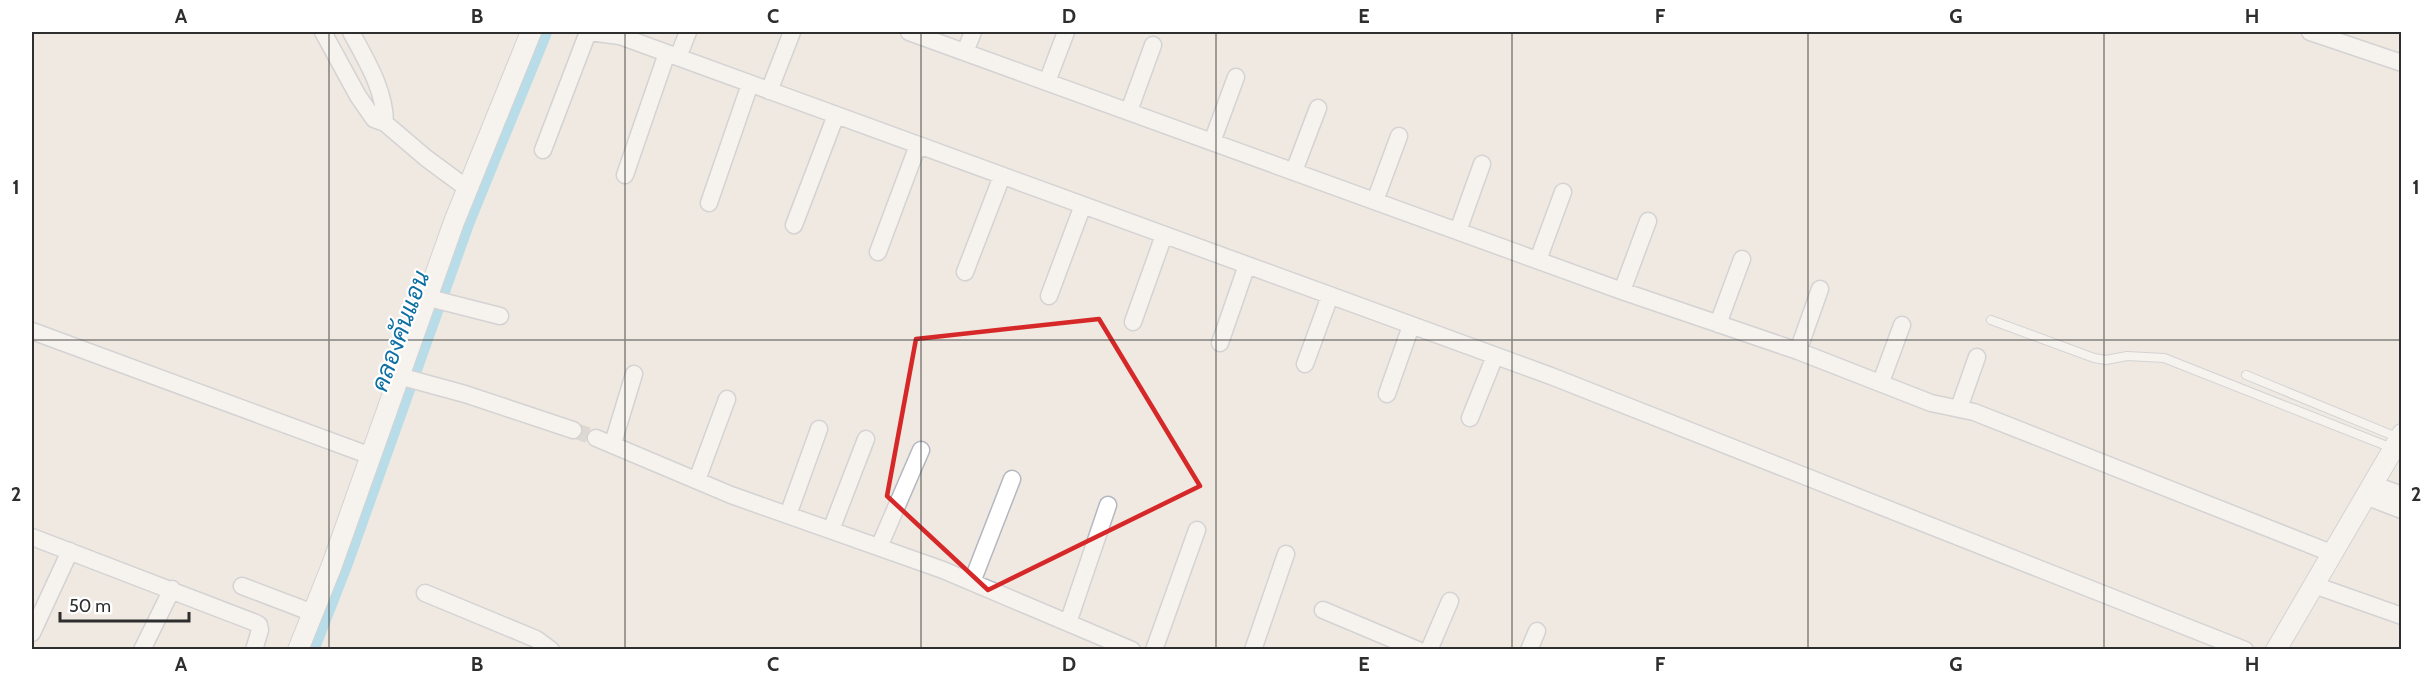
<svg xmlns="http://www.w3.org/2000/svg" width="2433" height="681" font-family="Cabin,Sarabun,sans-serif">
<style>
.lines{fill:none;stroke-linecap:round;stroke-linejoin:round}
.canal{stroke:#75cff0;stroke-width:18}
.minor-tunnel{stroke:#c8c4bd;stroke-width:16;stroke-dasharray:16 8;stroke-linecap:butt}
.service-casing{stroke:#b4b7c1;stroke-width:10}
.minor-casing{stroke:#b4b7c1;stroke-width:19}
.tertiary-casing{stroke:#b4b7c1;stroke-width:22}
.service{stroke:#fff;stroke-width:8}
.minor{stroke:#fff;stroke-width:16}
.tertiary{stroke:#fff;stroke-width:20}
.marked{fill:none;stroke:#d62828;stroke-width:4.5;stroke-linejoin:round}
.grid{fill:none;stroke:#2e2e2e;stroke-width:1.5;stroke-opacity:0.55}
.labels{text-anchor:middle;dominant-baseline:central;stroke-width:4.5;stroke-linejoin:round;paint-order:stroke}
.water-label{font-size:24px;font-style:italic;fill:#0d6fa3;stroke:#fff}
.neatline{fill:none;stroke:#2e2e2e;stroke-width:2}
.grid-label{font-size:20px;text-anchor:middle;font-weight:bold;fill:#2e2e2e}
</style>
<rect width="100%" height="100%" fill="#efe9e1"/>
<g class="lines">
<path class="canal" d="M310,650l34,-87 122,-342 77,-189"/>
<path class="minor-tunnel" d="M573,430l23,8"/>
<defs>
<path id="service" d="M1991,320l103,38 12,2 21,-4 37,2 228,90
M2246,375l153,63"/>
<path id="minor" d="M323,32l35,64 16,23 11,4 41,35 42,31
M351,32c15,28 34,58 34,91
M589,32l31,4 931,340 694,274
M909,32l713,259 176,60 133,52 43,9 357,141
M2310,32l92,31
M965,52l8,-20
M678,57l10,-25
M1047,82l19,-50
M769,91l23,-59
M1129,111l24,-66
M1212,142l24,-65
M543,150l45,-118
M1294,171l24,-63
M625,175l42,-122
M1375,201l24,-65
M709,203l41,-119
M794,225l42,-110
M1458,231l24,-67
M878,252l40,-107
M1538,260l25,-68
M965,272l37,-96
M1622,291l26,-70
M1049,296l34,-91
M429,298l71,18
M1133,322l31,-87
M1718,324l24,-65
M32,331l339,125
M1220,343l27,-78
M1798,351l22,-62
M1305,364l25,-68
M399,376l66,18 108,36
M1881,382l21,-57
M1387,394l24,-68
M1959,408l18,-51
M1470,418l25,-62
M596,438l135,57 212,75 189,80
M613,443l21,-69
M697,480l30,-81
M2372,484l30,11
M2365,496l37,14
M788,515l31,-86
M831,530l35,-91
M32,537l224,86 3,2 1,5 -6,20
M879,547l42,-97
M972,582l40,-103
M2314,585l88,31
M242,586l71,27
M425,593l111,46 15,11
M1323,610l95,40
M1068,623l40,-118
M32,633l38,-82
M142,650l30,-61
M1154,650l43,-120
M1253,650l33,-96
M1429,650l21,-49
M1529,650l8,-19"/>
<path id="tertiary" d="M298,650l34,-85 122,-343 77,-190
M2276,650l126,-216"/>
</defs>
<use href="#service" class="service-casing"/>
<use href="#minor" class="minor-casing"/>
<use href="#tertiary" class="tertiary-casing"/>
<use href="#service" class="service"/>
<use href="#minor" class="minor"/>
<use href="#tertiary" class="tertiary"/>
</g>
<path d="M0 0H2433V681H0ZM1099,319l101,167 -212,104 -101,-94 29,-157z" fill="#efe9e1" fill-opacity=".55" fill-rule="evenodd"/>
<path class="marked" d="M1099,319l101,167 -212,104 -101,-94 29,-157z"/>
<path class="grid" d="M329,32v618M625,32v618M921,32v618M1216,32v618M1512,32v618M1808,32v618M2104,32v618M32,340h2370"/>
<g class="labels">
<g class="water-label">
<text transform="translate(400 331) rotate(-70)">คลองคันแอน</text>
</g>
</g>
<rect width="2433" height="681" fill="none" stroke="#ffffff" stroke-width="66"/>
<path d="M60 612v9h129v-9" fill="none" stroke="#2e2e2e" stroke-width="3"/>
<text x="69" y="612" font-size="18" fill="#2e2e2e" stroke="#ffffff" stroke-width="4.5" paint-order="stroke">50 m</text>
<rect x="33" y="33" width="2367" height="615" class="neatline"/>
<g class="grid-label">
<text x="181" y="23">A</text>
<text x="477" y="23">B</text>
<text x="773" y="23">C</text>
<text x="1069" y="23">D</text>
<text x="1364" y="23">E</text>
<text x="1660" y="23">F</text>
<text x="1956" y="23">G</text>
<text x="2252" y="23">H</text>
<text x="16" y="194">1</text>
<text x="2416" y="194">1</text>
<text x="16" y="501">2</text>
<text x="2416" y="501">2</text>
<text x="181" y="671">A</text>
<text x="477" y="671">B</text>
<text x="773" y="671">C</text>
<text x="1069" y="671">D</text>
<text x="1364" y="671">E</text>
<text x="1660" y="671">F</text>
<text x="1956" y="671">G</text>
<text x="2252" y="671">H</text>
</g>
</svg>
